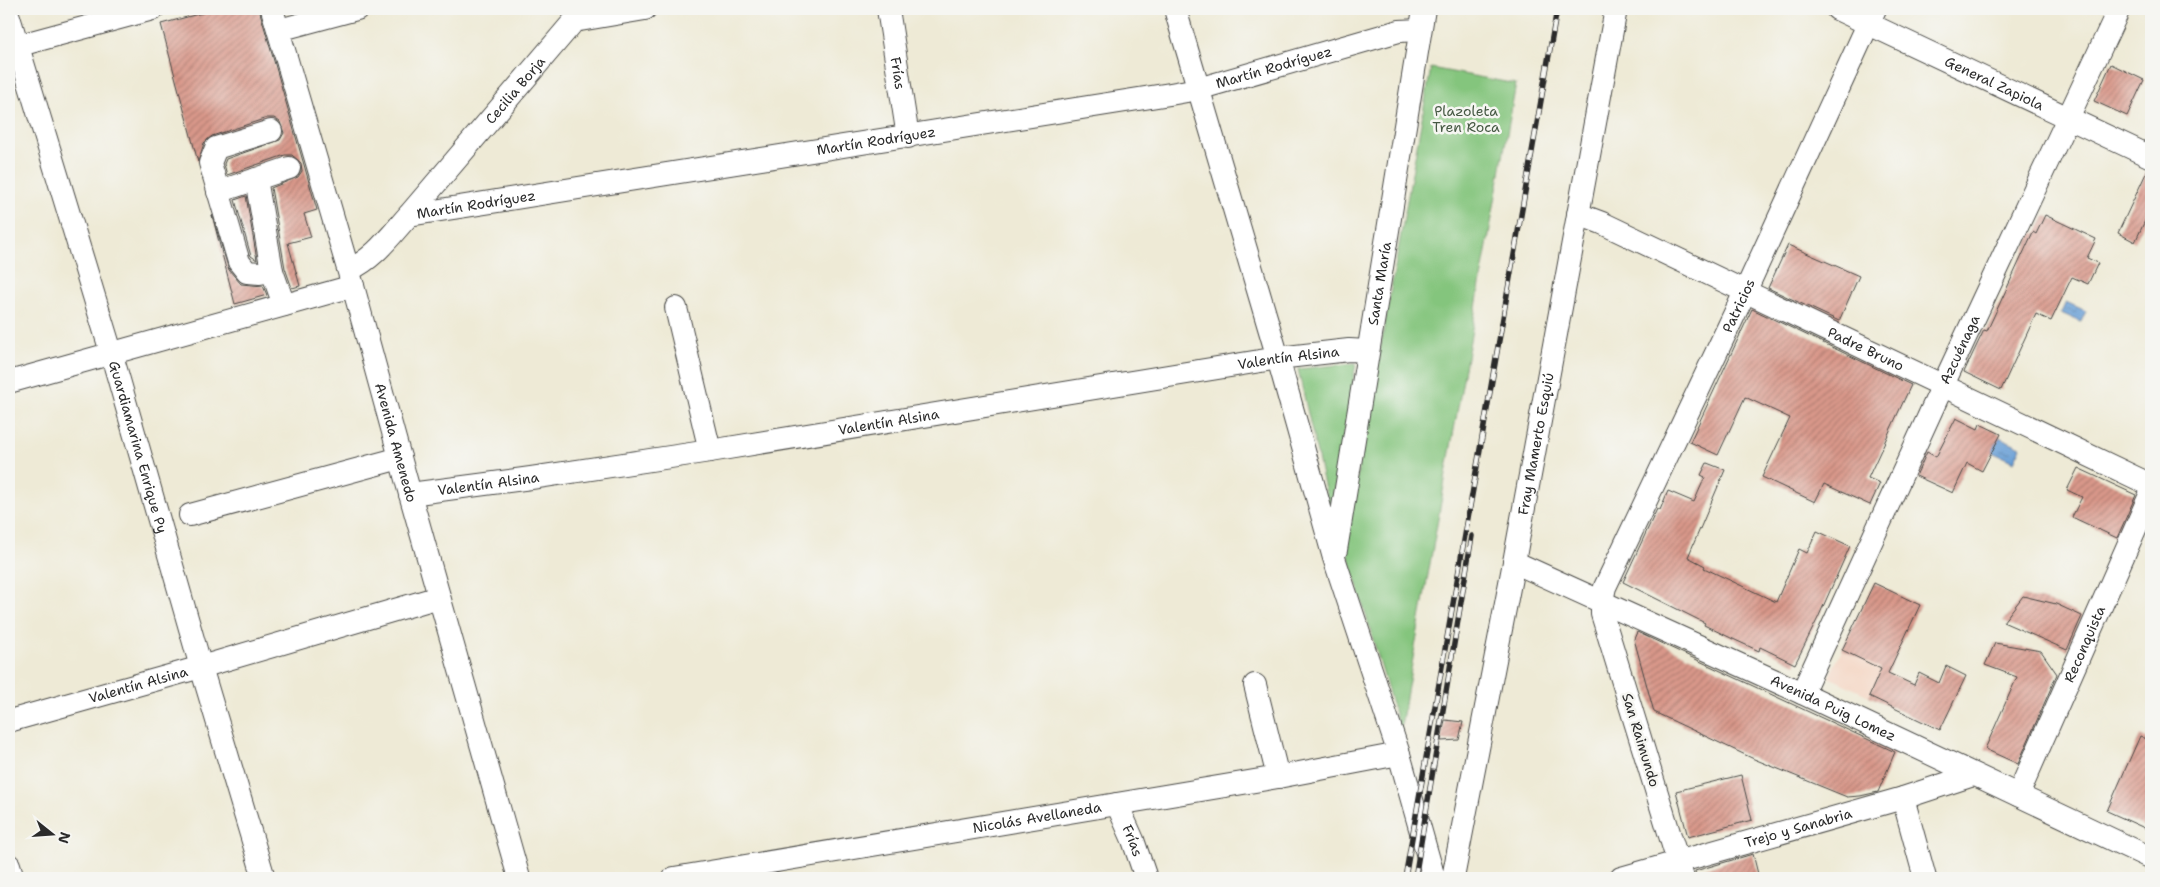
<svg xmlns="http://www.w3.org/2000/svg" width="2160" height="887" font-family="'Shantell Sans',sans-serif">
<style>
.built{fill:#f4d3c0}
.park{fill:#84c57d;stroke:#587854}
.water{fill:url(#water-ripples);stroke:#496480}
.building{fill:url(#building-hatch)}
.lines{fill:none;stroke-linecap:round;stroke-linejoin:round}
.minor-casing{stroke:#484845;stroke-width:24}
.minor{stroke:#fff;stroke-width:22}
.rail-casing{stroke:#2b2b2b;stroke-width:5.5}
.rail{stroke:#f6f6f2;stroke-width:4;stroke-dasharray:11;stroke-linecap:butt}
.labels{text-anchor:middle;dominant-baseline:central;stroke-width:5;stroke-linejoin:round;paint-order:stroke}
.street-label{font-size:14px;fill:#2b2b2b;stroke:#f6f6f2}
.park-label{font-size:14px;fill:#465944;stroke:#f6f6f2}
</style>
<defs>
<pattern id="water-ripples" width="26" height="14" patternUnits="userSpaceOnUse" patternTransform="scale(1.25)"><rect width="26" height="14" fill="#679ed5"/><path d="M2 4q2-2 4 0t4 0M15 11q2-2 4 0t4 0" fill="none" stroke="#5581ad"/></pattern>
<pattern id="building-hatch" width="6" height="6" patternUnits="userSpaceOnUse" patternTransform="scale(1.25)"><rect width="6" height="6" fill="#d9988a"/><path d="M-1 1l2-2M0 6l6-6M5 7l2-2" fill="none" stroke="#b07c71"/></pattern>
</defs>
<rect width="100%" height="100%" fill="#f6f6f2"/>
<filter id="ink" filterUnits="userSpaceOnUse"><feTurbulence type="fractalNoise" baseFrequency=".02" numOctaves="2"/><feDisplacementMap in="SourceGraphic" scale="10" xChannelSelector="R" yChannelSelector="G"/><feConvolveMatrix kernelMatrix="1 2 1 2 8 2 1 2 1" color-interpolation-filters="sRGB"/></filter>
<filter id="wash" filterUnits="userSpaceOnUse"><feTurbulence type="fractalNoise" baseFrequency=".0096" numOctaves="4" result="noise"/><feDisplacementMap in="SourceGraphic" scale="20" xChannelSelector="R" yChannelSelector="G"/><feGaussianBlur stdDeviation="1.12" result="paint"/><feColorMatrix in="noise" values="0 0 0 0 0 0 0 0 0 0 0 0 0 0 0 0 0 1.4 0 .05"/><feComposite in="paint" operator="in"/></filter>
<g filter="url(#wash)">
<rect width="100%" height="100%" fill="#eeead6"/>
<path class="built" d="M1842,650l39,19 -12,27 -40,-19z"/>
<path class="park" d="M1431,68l85,16 -116,647 -55,-187z
M1356,363l-25,153 -33,-147z"/>
<path class="water" d="M2066,302l20,9 -5,11 -20,-9z
M1999,437l22,10 -7,15 -22,-10z"/>
<g id="blocks">
<path class="building" d="M217,9h42l58,201 -13,4 7,23 -23,6 12,43 -8,2 -7,-20 -14,-80 27,-11 4,-6 -1,-8 -9,-8h-7l-58,20 -3,-11 2,-5 54,-19 4,-7 -4,-11 -6,-4h-7l-55,18 -8,7 -6,19 -37,-138z
M2111,64l33,16 -17,36 -33,-15z
M2148,169l3,1v38l-16,34 -17,-9z
M246,196l11,64 -6,-4 -16,-56z
M212,215l17,55 12,14 22,2 4,9 -32,9z
M2045,215l51,24 -9,19 11,5 -10,21 -16,-7 -21,44 -15,-7 -35,76 -37,-18 20,-42 3,1 46,-99 3,2z
M1788,245l71,31 -20,45 -71,-33z
M1752,309l159,76 -43,93 12,5 -10,22 -46,-21 -9,18 -53,-25 28,-59 -45,-21 -27,58 -28,-13z
M1956,418l22,11 2,-5 21,10 -19,37 -15,-8 -14,30 -37,-17 11,-24 9,5z
M1707,463l18,7 -37,87 17,9 -1,2 72,34 23,-53 8,4 10,-22 33,15 -32,72 -23,46 -35,-17 -1,4 -26,-12 -29,-14 1,-2 -82,-41 34,-73 3,1 8,-19 26,11 11,-25 -4,-2z
M2078,468l58,27 -19,43 -45,-21 10,-20 -15,-7z
M1874,583l46,22 -32,68 26,12 5,-12 20,10 7,-17 20,10 -26,54 -71,-34 12,-27 -39,-19z
M2023,596l33,8 26,12 -15,34 -64,-28z
M1637,632l258,120 -17,40 -18,4 -13,1 -93,-38 -100,-47 -20,-73z
M1995,643l46,8 16,23 -39,90 -33,-15 32,-72 -32,-12z
M1445,720l18,2 -4,18 -18,1z
M2140,736l11,5v90l-44,-20z
M1741,775l11,45 -64,17 -12,-46z
M1753,854l6,24h-63l-1,-7z"/>
</g>
</g>
<g filter="url(#ink)">
<use href="#blocks" fill-opacity="0" stroke="#484845" stroke-width="1"/>
<g class="lines">
<defs>
<g id="minor">
<path id="s1" d="M272,9l81,277 57,208 109,384"/>
<path id="s2" d="M888,9l20,128"/>
<path d="M1175,9l103,349 56,200 65,196 35,124"/>
<path id="s3" d="M1837,9l314,148"/>
<path id="s4" d="M9,17l102,335 90,315 63,211"/>
<path d="M279,30l78,-21"/>
<path d="M9,48l144,-39"/>
<path d="M271,131l-55,17 -6,15 29,99 8,10 13,1 12,-2"/>
<path d="M256,179l16,92 12,34"/>
<path d="M218,192l71,-24"/>
<path id="s5" d="M1578,214l24,9 549,262"/>
<path id="s6" d="M409,215l165,-194 71,-12"/>
<path id="s7" d="M349,270c26,-12 41,-34 60,-55l761,-121 28,-5 201,-58 21,-1"/>
<path d="M676,308l34,143"/>
<path d="M9,382l344,-96"/>
<path id="s8" d="M410,494l121,-16 179,-27 568,-93 71,-8 19,1"/>
<path d="M190,515l210,-57"/>
<path id="s9" d="M1336,550l88,-541"/>
<path id="s10" d="M1514,562l288,131 349,165"/>
<path d="M1255,685l23,92"/>
<path id="s11" d="M1802,693l141,-308 176,-376"/>
<path id="s12" d="M9,721l192,-54 238,-70"/>
<path id="s13" d="M2018,795l133,-302"/>
<path d="M1903,798l22,80"/>
<path id="s14" d="M1117,804l16,36 13,38"/>
<path d="M9,865l4,13"/>
<path id="s15" d="M674,878l604,-101 121,-23"/>
<path id="s16" d="M1453,878l61,-316 102,-553"/>
<path id="s17" d="M1621,878l282,-80 70,-23"/>
<path id="s18" d="M1683,878l-81,-264v-13l3,-14 140,-295 130,-283"/>
</g>
</defs>
<use href="#minor" class="minor-casing"/>
<use href="#minor" class="minor"/>
<defs>
<path id="rail" d="M1405,878l152,-869
M1415,878l57,-342"/>
</defs>
<use href="#rail" class="rail-casing"/>
<use href="#rail" class="rail"/>
</g>
</g>
<g class="labels">
<g class="street-label">
<text stroke="none"><textPath href="#s7" startOffset="960">Martín Rodríguez</textPath></text>
<text stroke="none"><textPath href="#s2" startOffset="65">Frías</textPath></text>
<text stroke="none"><textPath href="#s3" startOffset="174">General Zapiola</textPath></text>
<text stroke="none"><textPath href="#s6" startOffset="164">Cecilia Borja</textPath></text>
<text stroke="none"><textPath href="#s7" startOffset="555">Martín Rodríguez</textPath></text>
<text stroke="none"><textPath href="#s7" startOffset="150">Martín Rodríguez</textPath></text>
<text stroke="none"><textPath href="#s9" startOffset="270">Santa María</textPath></text>
<text stroke="none"><textPath href="#s18" startOffset="615">Patricios</textPath></text>
<text stroke="none"><textPath href="#s5" startOffset="318">Padre Bruno</textPath></text>
<text stroke="none"><textPath href="#s11" startOffset="378">Azcuénaga</textPath></text>
<text stroke="none"><textPath href="#s8" startOffset="889">Valentín Alsina</textPath></text>
<text stroke="none"><textPath href="#s8" startOffset="484">Valentín Alsina</textPath></text>
<text stroke="none"><textPath href="#s1" startOffset="451">Avenida Amenedo</textPath></text>
<text stroke="none"><textPath href="#s16" startOffset="442">Fray Mamerto Esquiú</textPath></text>
<text stroke="none"><textPath href="#s4" startOffset="449">Guardiamarina Enrique Py</textPath></text>
<text stroke="none"><textPath href="#s8" startOffset="79">Valentín Alsina</textPath></text>
<text stroke="none"><textPath href="#s13" startOffset="165">Reconquista</textPath></text>
<text stroke="none"><textPath href="#s12" startOffset="134">Valentín Alsina</textPath></text>
<text stroke="none"><textPath href="#s10" startOffset="351">Avenida Puig Lomez</textPath></text>
<text transform="translate(1641 740) rotate(73)">San Raimundo</text>
<text stroke="none"><textPath href="#s15" startOffset="368">Nicolás Avellaneda</textPath></text>
<text stroke="none"><textPath href="#s17" startOffset="184">Trejo y Sanabria</textPath></text>
<text stroke="none"><textPath href="#s14" startOffset="40">Frías</textPath></text>
</g>
<g class="park-label">
<text x="1466" y="111">Plazoleta<tspan x="1466" dy="16">Tren Roca</tspan></text>
</g>
</g>
<rect width="2160" height="887" fill="none" stroke="#f6f6f2" stroke-width="30"/>
<g transform="translate(52 834) rotate(107)" stroke="#f6f6f2" stroke-width="4" paint-order="stroke">
<path d="M0-4L9 19L0 12L-9 19Z" fill="#2b2b2b"/>
<text y="-8" font-size="14" font-weight="bold" text-anchor="middle" fill="#2b2b2b">N</text>
</g>
</svg>
